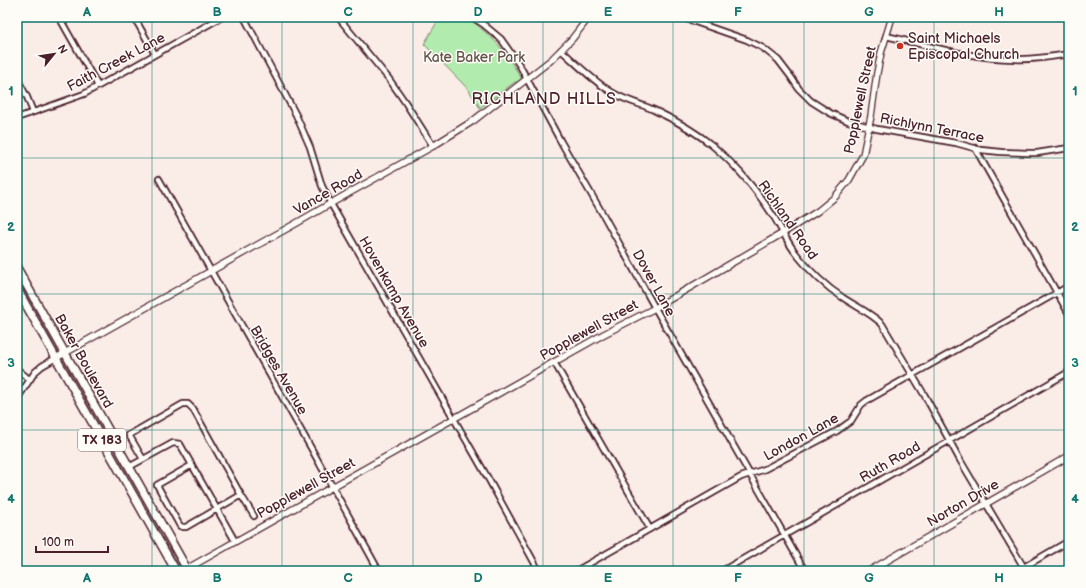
<svg xmlns="http://www.w3.org/2000/svg" width="1086" height="588" font-family="'Balsamiq Sans',sans-serif">
<style>
.green{fill:#b2ebae;stroke:#7e856c}
.lines{fill:none;stroke-linecap:round;stroke-linejoin:round}
.minor-casing{stroke:#4a1f2b;stroke-width:8}
.tertiary-casing{stroke:#4a1f2b;stroke-width:8}
.primary-casing{stroke:#4a1f2b;stroke-width:10}
.minor{stroke:#fdfcf7;stroke-width:4.5}
.tertiary{stroke:#fdfcf7;stroke-width:5.5}
.primary{stroke:#fdfcf7;stroke-width:7}
.grid{fill:none;stroke:#0f766e;stroke-width:1;stroke-opacity:0.55}
.poi-dot{fill:#c8321e;stroke:#fdfcf7;stroke-width:1.5}
.labels{text-anchor:middle;dominant-baseline:central;stroke-width:3;stroke-linejoin:round;paint-order:stroke}
.shield{fill:#fdfcf7;stroke:#806168;stroke-width:1}
.shield-label{font-size:13px;font-weight:bold;fill:#4a1f2b}
.poi-label{font-size:14px;fill:#4a1f2b;stroke:#fdfcf7;text-anchor:start}
.park-label{font-size:14px;fill:#64524c;stroke:#fdfcf7}
.street-label{font-size:14px;fill:#4a1f2b;stroke:#fdfcf7}
.quarter-label{font-size:16px;letter-spacing:1px;fill:#4a1f2b;stroke:#fdfcf7}
.neatline{fill:none;stroke:#0f766e;stroke-width:1.5}
.grid-label{font-size:13px;text-anchor:middle;font-weight:bold;fill:#0f766e}
</style>
<rect width="100%" height="100%" fill="#faede8"/>
<filter id="ink" filterUnits="userSpaceOnUse"><feTurbulence type="fractalNoise" baseFrequency=".025" numOctaves="2"/><feDisplacementMap in="SourceGraphic" scale="8" xChannelSelector="R" yChannelSelector="G"/><feConvolveMatrix kernelMatrix="1 2 1 2 8 2 1 2 1" color-interpolation-filters="sRGB"/></filter>
<g filter="url(#ink)">
<path class="green" d="M440,17h25l11,7 16,14 12,13 18,28 -3,4 -4,-1 -35,26 -12,-19 -44,-45z"/>
<g class="lines">
<defs>
<path id="minor" d="M59,17l39,69
M134,17l21,37
M244,17l52,98 14,32 12,39 9,18 158,276 50,91
M338,17l51,62 16,23 28,44
M472,17l11,7 18,15 19,27 41,76 44,76 50,90 150,263
M681,17l66,23 16,8 15,12 13,17 8,12 12,12 19,12 18,8 29,8 79,14 25,7 20,2 27,1h9l32,-5
M886,36c41,9 86,23 128,23 18,1 37,-2 55,-5
M561,50c17,15 34,33 54,44 12,7 26,10 39,16 21,10 41,21 59,36 24,20 44,45 61,71 8,13 14,27 24,39 12,15 27,30 44,41 13,9 29,16 40,27l43,72 35,64 66,111
M17,78l10,19 6,15
M17,118l67,-24 138,-77
M975,148l94,166
M159,179l152,269 68,123
M554,362l96,167
M17,369l13,11
M17,399l18,-27 7,-6 14,-8
M143,459l-14,-24 54,-31h5l5,5 48,86
M192,465l-35,20 23,41 3,1h3l55,-32 13,21
M129,467l44,-24 7,1 55,97
M576,571l165,-94 24,-8 72,-38 14,-10 10,-16 5,-4 203,-115
M722,571l347,-199
M1017,571l52,-30"/>
<path id="tertiary" d="M56,358l155,-87 84,-47 54,-31 84,-47 40,-25 78,-61 21,-21 17,-22
M183,571l421,-237 51,-26 128,-75 35,-22 17,-14 14,-17 14,-25 8,-39 6,-43 4,-20 11,-36
M869,571l200,-115"/>
<path id="primary" d="M17,268l171,303
M17,289l159,282"/>
</defs>
<use href="#minor" class="minor-casing"/>
<use href="#tertiary" class="tertiary-casing"/>
<use href="#primary" class="primary-casing"/>
<use href="#minor" class="minor"/>
<use href="#tertiary" class="tertiary"/>
<use href="#primary" class="primary"/>
</g>
</g>
<path class="grid" d="M152,17v554M282,17v554M413,17v554M543,17v554M673,17v554M804,17v554M934,17v554M17,158h1052M17,294h1052M17,430h1052"/>
<circle class="poi-dot" cx="900" cy="46" r="4"/>
<g class="labels">
<rect class="shield" x="78" y="429" width="48" height="22" rx="3"/>
<g class="shield-label">
<text x="102" y="440">TX 183</text>
</g>
<g class="poi-label">
<text x="908" y="38">Saint Michaels<tspan x="908" dy="16">Episcopal Church</tspan></text>
</g>
<g class="park-label">
<text x="474" y="57">Kate Baker Park</text>
</g>
<g class="street-label">
<text transform="translate(116 62) rotate(-28)">Faith Creek Lane</text>
<text transform="translate(860 100) rotate(-78)">Popplewell Street</text>
<text transform="translate(932 128) rotate(11)">Richlynn Terrace</text>
<text transform="translate(328 192) rotate(-30)">Vance Road</text>
<text transform="translate(788 220) rotate(55)">Richland Road</text>
<text transform="translate(654 283) rotate(61)">Dover Lane</text>
<text transform="translate(394 292) rotate(60)">Hovenkamp Avenue</text>
<text transform="translate(589 330) rotate(-29)">Popplewell Street</text>
<text transform="translate(84 361) rotate(61)">Baker Boulevard</text>
<text transform="translate(279 370) rotate(60)">Bridges Avenue</text>
<text transform="translate(801 437) rotate(-29)">London Lane</text>
<text transform="translate(890 462) rotate(-30)">Ruth Road</text>
<text transform="translate(306 488) rotate(-29)">Popplewell Street</text>
<text transform="translate(963 503) rotate(-30)">Norton Drive</text>
</g>
<g class="quarter-label">
<text x="544" y="99">RICHLAND HILLS</text>
</g>
</g>
<rect width="1086" height="588" fill="none" stroke="#fdfcf7" stroke-width="44"/>
<g transform="translate(54 54) rotate(60)" stroke="#fdfcf7" stroke-width="3" paint-order="stroke">
<path d="M0-3L7 15L0 10L-7 15Z" fill="#4a1f2b"/>
<text y="-6" font-size="11" font-weight="bold" text-anchor="middle" fill="#4a1f2b">N</text>
</g>
<path d="M36 546v6h72v-6" fill="none" stroke="#4a1f2b" stroke-width="2"/>
<text x="42" y="546" font-size="12" fill="#4a1f2b" stroke="#fdfcf7" stroke-width="3" paint-order="stroke">100 m</text>
<rect x="22" y="22" width="1042" height="544" class="neatline"/>
<g class="grid-label">
<text x="87" y="16">A</text>
<text x="217" y="16">B</text>
<text x="348" y="16">C</text>
<text x="478" y="16">D</text>
<text x="608" y="16">E</text>
<text x="738" y="16">F</text>
<text x="869" y="16">G</text>
<text x="999" y="16">H</text>
<text x="11" y="95">1</text>
<text x="1075" y="95">1</text>
<text x="11" y="231">2</text>
<text x="1075" y="231">2</text>
<text x="11" y="367">3</text>
<text x="1075" y="367">3</text>
<text x="11" y="503">4</text>
<text x="1075" y="503">4</text>
<text x="87" y="582">A</text>
<text x="217" y="582">B</text>
<text x="348" y="582">C</text>
<text x="478" y="582">D</text>
<text x="608" y="582">E</text>
<text x="738" y="582">F</text>
<text x="869" y="582">G</text>
<text x="999" y="582">H</text>
</g>
</svg>
